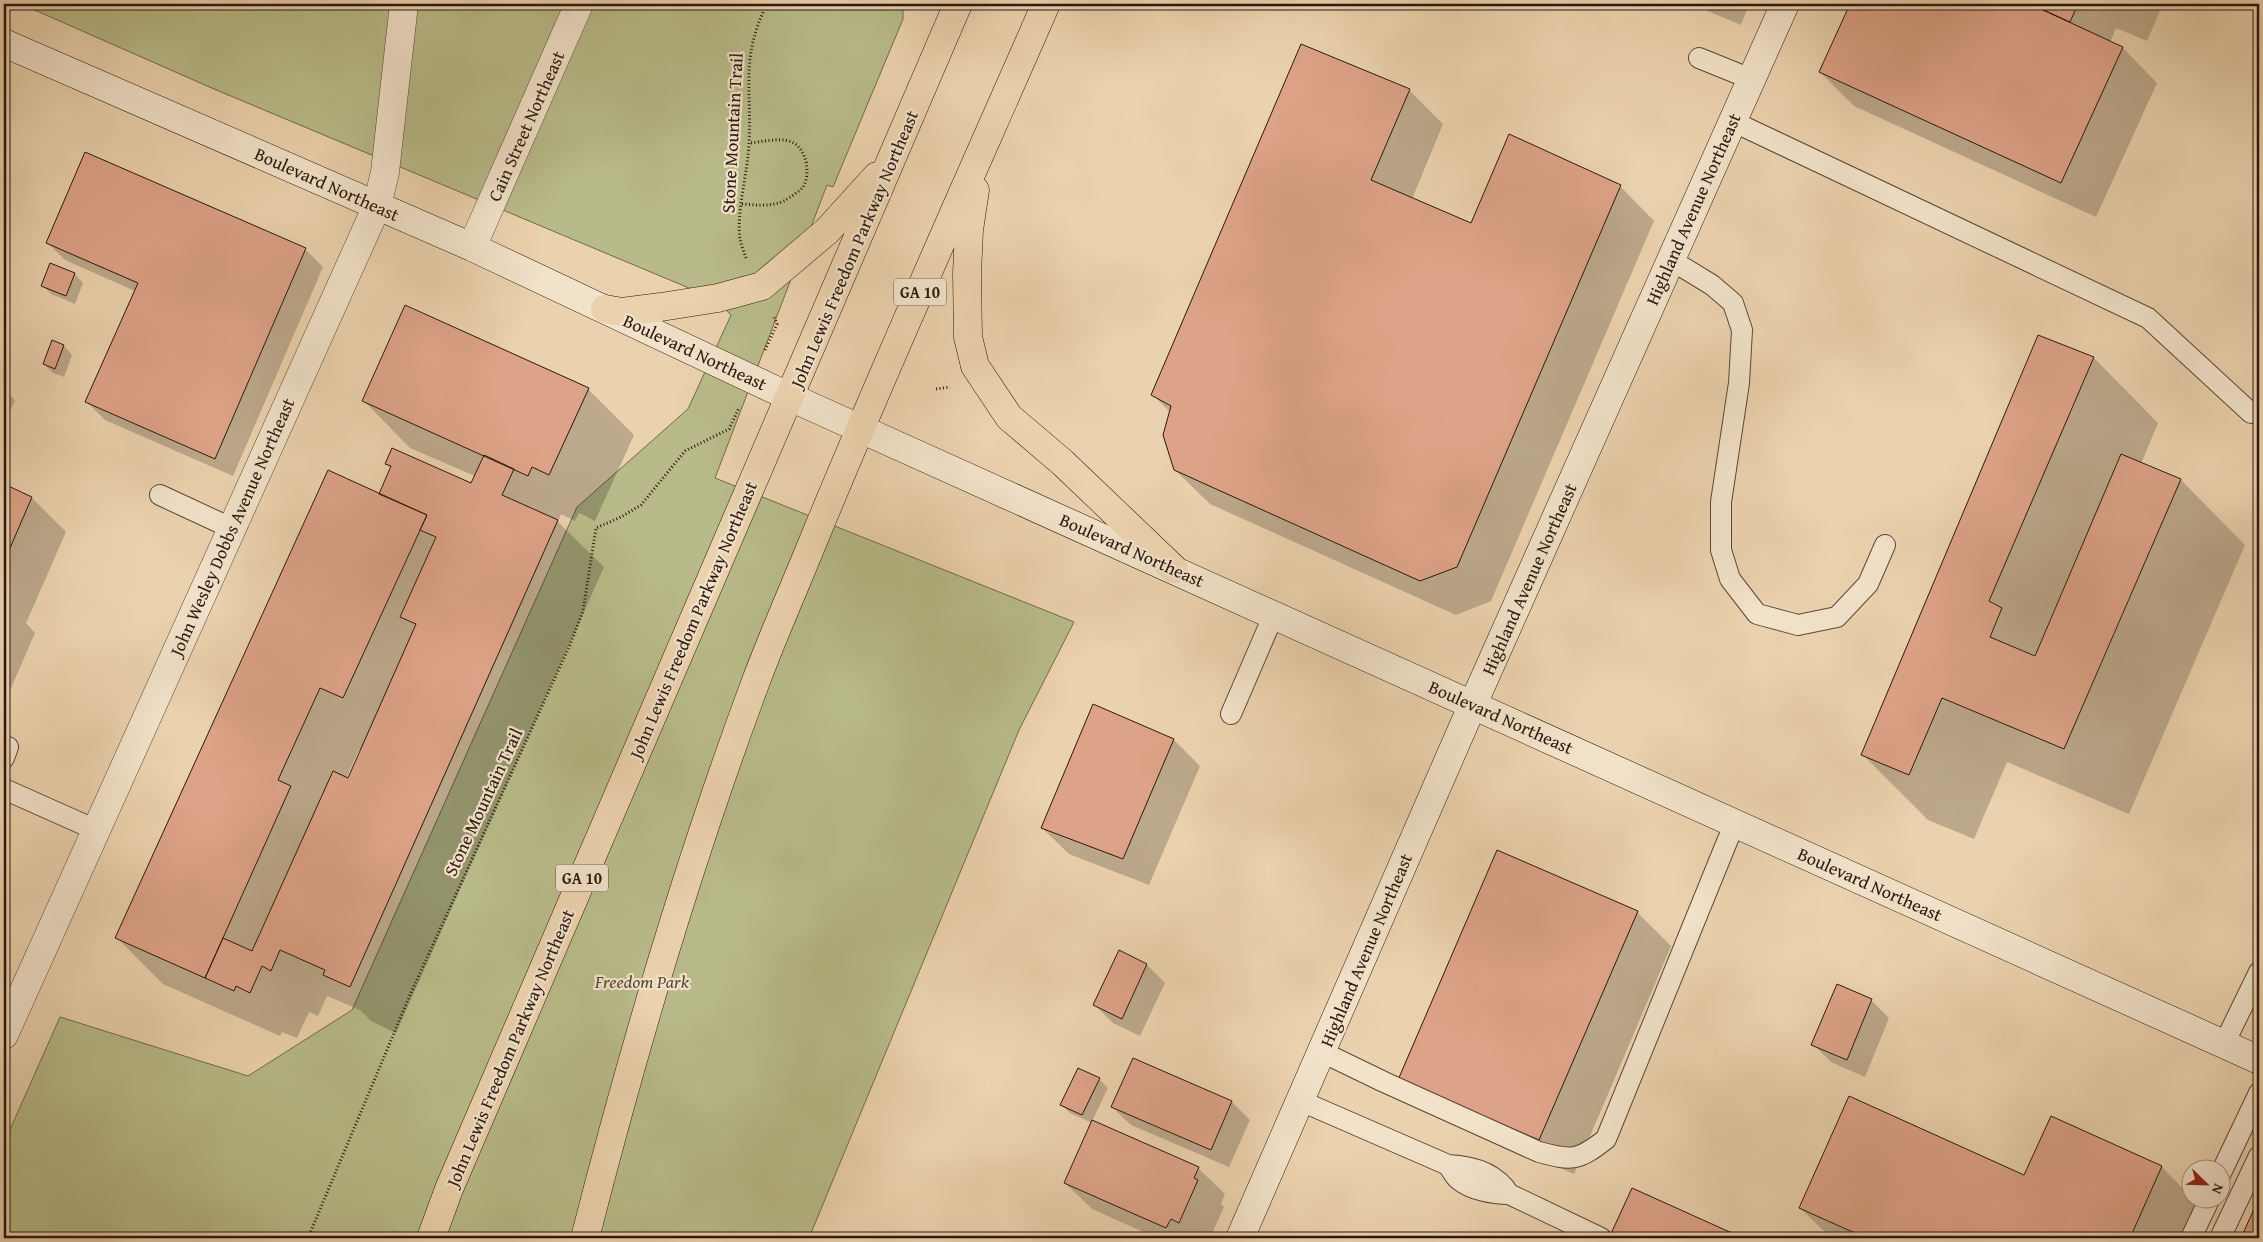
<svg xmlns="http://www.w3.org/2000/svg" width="2263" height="1242" font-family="'Gentium Book Plus',serif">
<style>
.green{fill:#b8bb89;stroke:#72694c}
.shadow{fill:#0003;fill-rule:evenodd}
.building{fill:#dda388;stroke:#2b170e}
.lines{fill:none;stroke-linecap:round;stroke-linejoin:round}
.lane-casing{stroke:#5b4636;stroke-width:22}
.street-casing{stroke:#5b4636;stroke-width:29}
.secondary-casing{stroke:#2b170e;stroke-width:29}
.highway-casing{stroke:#2b170e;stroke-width:29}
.path{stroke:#2b170e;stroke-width:3;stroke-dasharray:1 2.5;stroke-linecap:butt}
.lane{stroke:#f2e2ca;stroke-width:20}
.street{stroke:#f2e2ca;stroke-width:28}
.secondary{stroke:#f2e2ca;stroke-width:28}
.highway{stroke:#ebd2ae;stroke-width:28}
.labels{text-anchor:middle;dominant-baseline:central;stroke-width:4.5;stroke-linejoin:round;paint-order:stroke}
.shield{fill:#f2e2ca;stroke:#675446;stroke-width:1}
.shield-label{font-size:16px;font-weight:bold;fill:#2b170e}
.street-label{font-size:18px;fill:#2b170e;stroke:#f2e2ca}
.park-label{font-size:18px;font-style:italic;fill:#554833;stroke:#f2e2ca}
</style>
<rect width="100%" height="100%" fill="#ebd2ae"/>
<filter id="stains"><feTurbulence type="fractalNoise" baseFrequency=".004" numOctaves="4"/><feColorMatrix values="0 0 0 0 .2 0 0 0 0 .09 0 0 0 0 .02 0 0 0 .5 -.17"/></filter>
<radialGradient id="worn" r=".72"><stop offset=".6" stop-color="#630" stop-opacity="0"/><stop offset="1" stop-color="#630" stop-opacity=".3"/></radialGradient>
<path class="green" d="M21,4h882v15l-70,168 -6,-2 -112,293 359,144 -55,108 -210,508h-805v-95l56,-126 188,59 104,-66 225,-503 111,-98 43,-94 -22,-24 -1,5 -494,-207z"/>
<path class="shadow" d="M1691,4h58l-8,21z
M1851,4h312l-16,37 -31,-13 -6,14 13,6 34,35 -61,134 -242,-111 -34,-34z
M1409,90l34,34 -31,75 60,26 148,-39 34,35 -163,380 -35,14 -246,-111 -35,-34 -5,-58 -18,-18z
M47,242l258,7 18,18 -90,209 -128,-56 -18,-18 48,-111 -70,-31z
M50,265l25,9 8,9 -8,21 -24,-10 -9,-9z
M64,346l8,9 -8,22 -11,-4 -9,-9z
M2094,358l64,65 -17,41 40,16 64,65 -116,269 -122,-52 -33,77 -46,-19 -65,-65z
M4,389l11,11 -11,26z
M588,389l46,46 -39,86 -16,-8 -4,8 -14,-7 -3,8 46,45 -208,466 -25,-12 -11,-11 -33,-14 -9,20 -9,-4 -12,26 -15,-6 -2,4 -117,-52 -46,-46 262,-443 12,-27 -5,-5 86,22 3,-9 -65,-28 -46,-47zM359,750l2,1 -13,29 -2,-1z
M4,485l28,13 34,34 -40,91 9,10 -31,71z
M1094,706l80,34 26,26 -51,119 -80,-31 -27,-26z
M1637,912l34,34 -97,228 -140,-60z
M1147,965l18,18 -25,53 -27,-13 -18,-18z
M1871,1000l18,18 -24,59 -34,-15 -18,-18z
M1099,1079l9,9 -16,33 106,47 27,26 -4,10 3,3 -14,31h-53l-65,-29 -27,-26 27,-60 -22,-10 -8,-8z
M1232,1102l18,18 -21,47 -98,-42 -19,-18z
M2162,1167l28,29v4h4l14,14 -11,24h-366l-31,-30 224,-32z
M1632,1189l108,49h-130z
M2259,1202v36h-17z"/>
<path class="building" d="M1850,4h180l93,43 -62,136 -242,-111z
M2030,4h48l-8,18z
M1301,44l109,45 -39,91 100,43 38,-89 112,51 -164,382 -37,14 -246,-111 -11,-35 8,-29 -20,-11z
M85,152l221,96 -91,211 -130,-57 53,-119 -92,-40z
M50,263l25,10 -9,23 -25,-10z
M405,305l184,83 -40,87 -17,-8 -4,9 -166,-75z
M2038,335l56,22 -105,244 13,7 -12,29 45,19 86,-202 60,25 -117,270 -122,-51 -33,77 -48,-20z
M52,340l12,5 -9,24 -12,-5z
M392,448l79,35 13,-28 30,14 -12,26 56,25 -208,467 -27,-12 2,-5 -45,-20 -9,21 -9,-5 -12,27 -14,-7 -2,5 -29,-13 18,-40 29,13 81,-180 15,7 68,-154 -16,-7 36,-80 -16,-7 7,-15 -48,-21 12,-28 -6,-2z
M328,470l99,45 -84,183 -23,-10 -42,92 13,6 -86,192 -90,-40z
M4,484l28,13 -28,65z
M1093,704l81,35 -51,120 -82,-31z
M1497,850l141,61 -99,229 -141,-60z
M1119,950l28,14 -25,55 -29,-14z
M1837,984l35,15 -25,61 -36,-15z
M1133,1058l99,43 -21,49 -100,-43z
M1078,1068l22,10 -18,37 -22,-10z
M1849,1096l175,79 27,-59 111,50 -32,72h-264l-67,-30z
M1092,1120l107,47 -5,11 4,2 -19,43 -8,-4 -5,9 -102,-45z
M1632,1188l111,50h-134z
M2258,1200l1,38h-18z"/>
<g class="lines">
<defs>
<path id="lane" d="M1699,58l52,21
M1732,121l416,197 103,95
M1671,260l41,25 21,18 9,27 -3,53 -18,119v48l9,29 27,35 41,11 39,-8 31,-33 17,-39
M160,495l71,33
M1231,714l43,-100
M4,758l4,-11
M4,789l92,41
M2224,1044l35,-72
M1322,1052l62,30 155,70c33,9 39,9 67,-13l129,-317
M1301,1101l147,64c24,1 48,8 61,29
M1448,1165c3,4 6,11 10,14 13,11 35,15 51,15l92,44
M2220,1175l39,-82
M2191,1238l18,-38
M2220,1238l39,-82"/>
<path id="street" d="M472,247l107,-243
M4,1035l373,-829 8,-34 19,-168"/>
<path id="secondary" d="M4,43l468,204 318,150 1469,663
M1240,1238l233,-534 312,-700"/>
<path id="highway" d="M975,190l-6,40 -2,44 1,63 7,29 34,51 54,46 111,106
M605,309l17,3 39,-5 57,-9 44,-12 65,-55 50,-55
M431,1238l18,-49 509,-1185
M585,1238c48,-188 103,-375 171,-557 18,-48 39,-95 58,-142 74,-180 154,-357 232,-535"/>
</defs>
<use href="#lane" class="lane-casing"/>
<use href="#street" class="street-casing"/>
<use href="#secondary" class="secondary-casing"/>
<use href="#highway" class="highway-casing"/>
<path class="path" d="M742,204c14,1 28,3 42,-3 5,-3 16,-10 19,-14 8,-13 4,-38 -11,-45 -12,-5 -30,0 -42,1
M746,258c-2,-6 -5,-13 -6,-19 -4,-27 8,-67 9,-96 3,-55 -9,-85 18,-139
M765,350l12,-26 -4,-9
M936,389l14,-2
M308,1238l102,-243 160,-350 13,-34 13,-83 25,-11 20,-12 44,-54 44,-22 10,-21"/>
<use href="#lane" class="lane"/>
<use href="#street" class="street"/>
<use href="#secondary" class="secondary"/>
<use href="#highway" class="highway"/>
</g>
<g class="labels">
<g class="shield">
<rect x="894" y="278.5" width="52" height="27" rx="4"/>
<rect x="556" y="864.5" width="52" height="27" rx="4"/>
</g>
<g class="shield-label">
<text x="920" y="292">GA 10</text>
<text x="582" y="878">GA 10</text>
</g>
<g class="street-label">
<text transform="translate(526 126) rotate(-66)">Cain Street Northeast</text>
<text transform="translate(732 133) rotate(-87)">Stone Mountain Trail</text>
<text transform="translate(327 184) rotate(24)">Boulevard Northeast</text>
<text transform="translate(1693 209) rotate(-66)">Highland Avenue Northeast</text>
<text transform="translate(854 249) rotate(-67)">John Lewis Freedom Parkway Northeast</text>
<text transform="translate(695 352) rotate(25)">Boulevard Northeast</text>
<text transform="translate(232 527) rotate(-66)">John Wesley Dobbs Avenue Northeast</text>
<text transform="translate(1132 550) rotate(24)">Boulevard Northeast</text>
<text transform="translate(1529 579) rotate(-66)">Highland Avenue Northeast</text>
<text transform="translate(693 620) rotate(-67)">John Lewis Freedom Parkway Northeast</text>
<text transform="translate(1501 717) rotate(24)">Boulevard Northeast</text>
<text transform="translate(483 802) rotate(-65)">Stone Mountain Trail</text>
<text transform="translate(1870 884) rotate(24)">Boulevard Northeast</text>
<text transform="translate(1366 950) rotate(-67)">Highland Avenue Northeast</text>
<text transform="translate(510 1048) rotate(-67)">John Lewis Freedom Parkway Northeast</text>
</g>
<g class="park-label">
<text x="642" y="981">Freedom Park</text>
</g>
</g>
<rect width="2263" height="1242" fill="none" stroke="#ebd2ae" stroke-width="20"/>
<rect x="5" y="5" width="2253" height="1232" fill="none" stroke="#2b170e" stroke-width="2.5"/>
<rect x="10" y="10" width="2243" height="1222" fill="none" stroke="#2b170e"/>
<g transform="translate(2206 1184) rotate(113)"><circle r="24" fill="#f2e2ca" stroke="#a2917f"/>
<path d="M0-4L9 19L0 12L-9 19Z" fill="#8f2418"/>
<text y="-8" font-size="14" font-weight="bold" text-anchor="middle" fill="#2b170e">N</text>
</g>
<rect width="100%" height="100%" filter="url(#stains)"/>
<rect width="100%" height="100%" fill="url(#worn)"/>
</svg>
